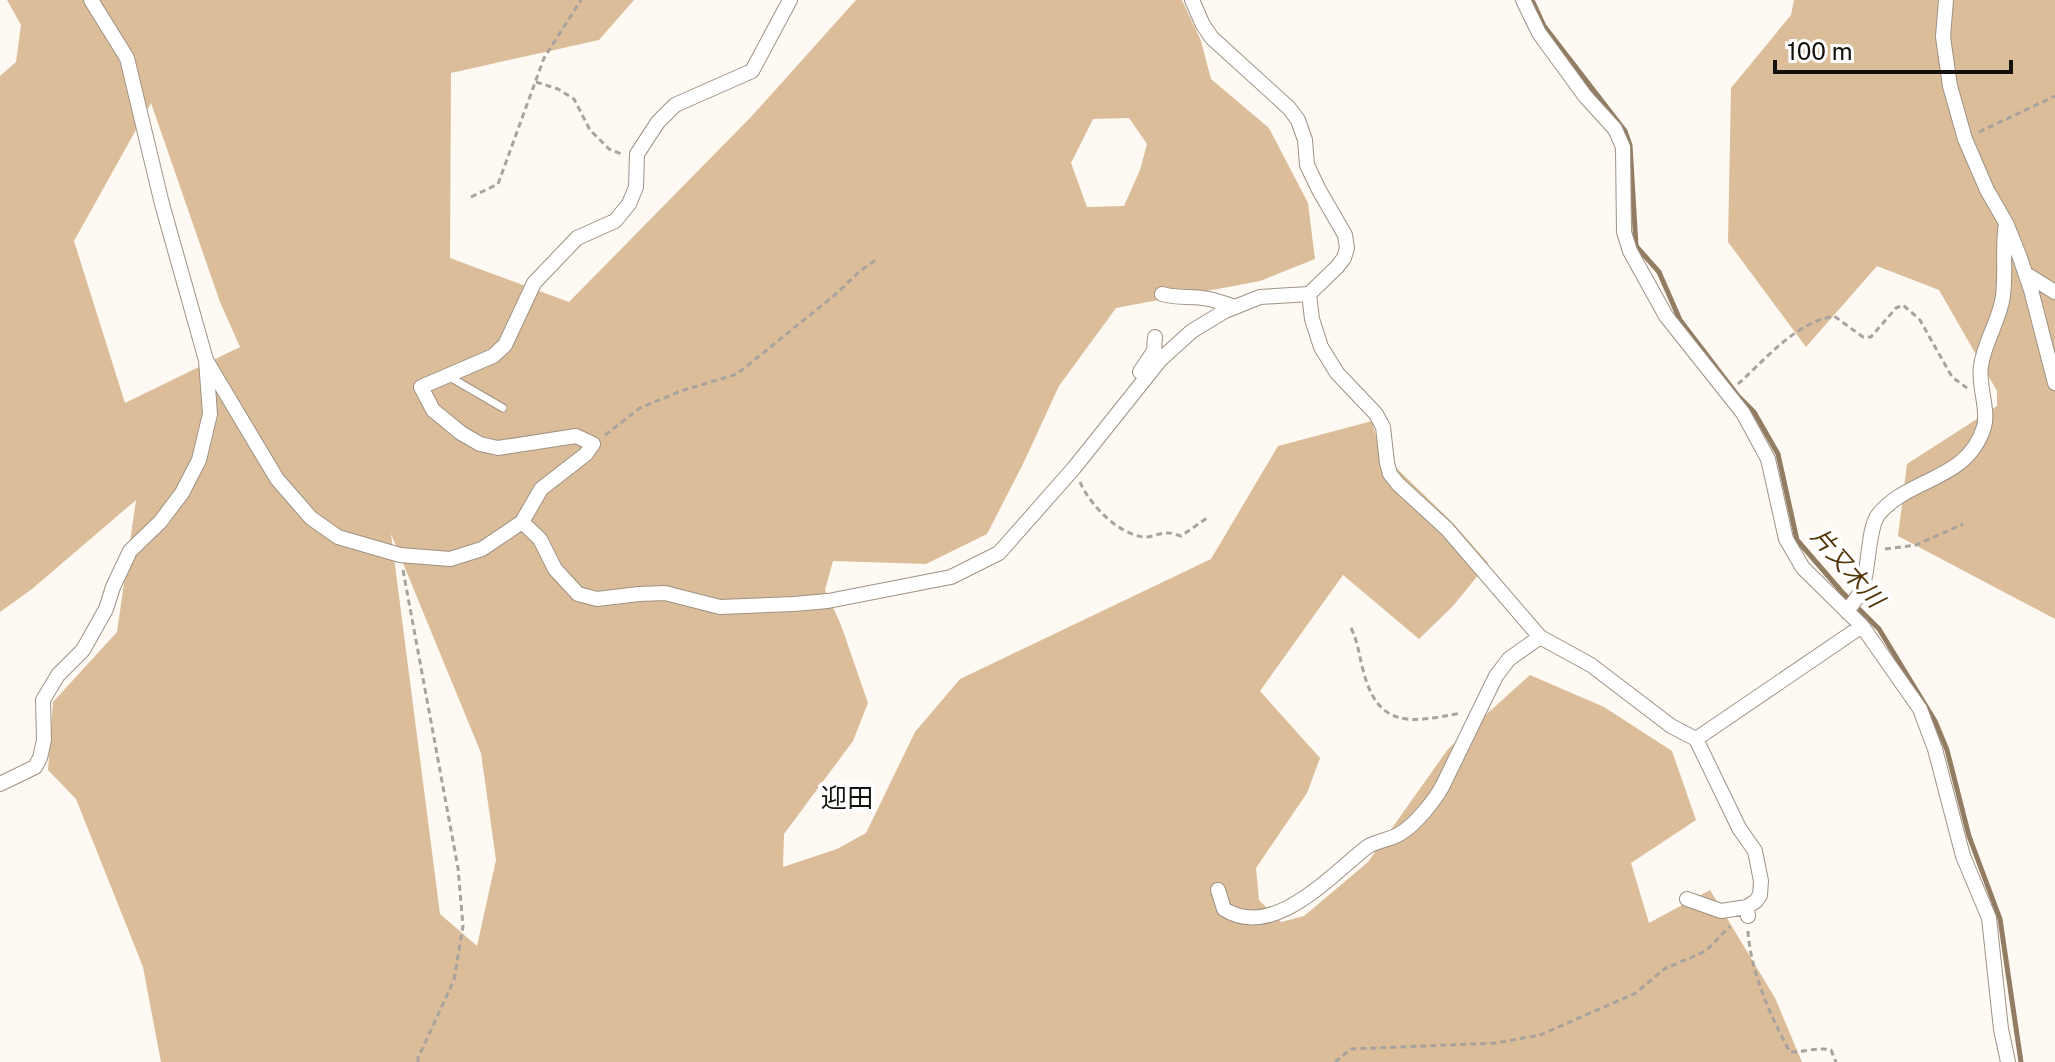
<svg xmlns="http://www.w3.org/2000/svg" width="2055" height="1062" font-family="'Public Sans','Noto Sans JP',sans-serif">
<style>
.forest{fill:#dbbe99;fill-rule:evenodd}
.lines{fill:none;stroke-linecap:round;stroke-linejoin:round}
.stream{stroke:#927d62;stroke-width:5}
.lane-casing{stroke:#9e9284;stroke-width:9}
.street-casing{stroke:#9e9284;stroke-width:16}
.path{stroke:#a8a39e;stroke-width:3;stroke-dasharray:6 4;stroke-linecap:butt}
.lane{stroke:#fff;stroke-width:7}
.street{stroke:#fff;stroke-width:14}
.labels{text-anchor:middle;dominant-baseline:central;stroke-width:8;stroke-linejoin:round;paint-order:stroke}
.water-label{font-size:24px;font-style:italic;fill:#523606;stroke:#fff}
.quarter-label{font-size:26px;fill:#15110c;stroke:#fff}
</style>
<rect width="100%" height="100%" fill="#fef9f3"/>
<path class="forest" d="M7,0h627l-35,40 -148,33 -1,185 119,44 181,-184 106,-118h326l19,41 10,38 58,49 39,75 7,56 -55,22 -144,27 -57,78 -36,78 -36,70 -61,30 -93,-3 -8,29 16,35 27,78 -15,38 -69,93 -1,33 54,-18 29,-16 49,-101 45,-53 251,-120 67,-113 94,-25 8,31 72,70 36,41 -35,43 -34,33 -76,-64 -83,116 60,67 -13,35 -51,75 3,32 22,22 23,-6 64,-54 80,-113 82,-74 74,32 68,44 24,69 -65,43 18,60 61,-33 65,108 27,64h-1641l-18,-95 -67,-168 -28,-29 5,-68 64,-70 19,-132 -104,89 -32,23v-536l16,-14 5,-37zM151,103l69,199 20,45 -115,56 -51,-162zM1129,118l18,26 -7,26 -16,36 -37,1 -16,-44 22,-44zM391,534l90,219 15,107 -19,86 -37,-32z
M1794,0h261v619l-157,-83 9,-72 90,-58v-15l-58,-101 -62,-24 -71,81 -78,-105 3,-154 60,-73z"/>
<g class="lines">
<path class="stream" d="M1532,0l12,26 81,105 5,14 6,101 23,26 21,48 58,76 16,16 24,42 19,86 45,52 37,37 56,92 12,29 22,86 31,83 21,143"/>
<defs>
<path id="lane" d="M448,376l55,32"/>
<path id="street" d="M1523,0l16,33 46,63 30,33 8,18 1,85 6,19 36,65 77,97 25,46 18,80 17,29 59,58 58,83 15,40 28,107 26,62 12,111 7,33
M1946,0l-3,37 7,49 15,53 22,51 19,33 13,32 12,35 24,93
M2026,274l29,18
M1162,294c15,5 31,1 47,5 9,2 18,5 26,8
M1309,294l3,25 9,28 16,26 39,41 7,13 4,36 3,11 8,10 49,45 93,108 51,28 80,61 25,13 43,89 16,23 6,30 -1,14 -4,6 -9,6 1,9
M206,360l71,119 34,39 27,19 62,18 50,4 32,-10 40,-27 19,-33 45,-35 7,-10 -17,-8 -78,12 -18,-4 -19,-11 -28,-23 -12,-23 72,-31 12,-11 29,-62 43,-45 38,-17 14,-17 7,-17 1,-33 21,-32 17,-17 77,-34 38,-71
M1140,372l14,-21 1,-14
M522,522l18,17 15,30 23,25 19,5 42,-5 26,-1 55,14 74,-3 34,-3 123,-24 48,-24 75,-85 87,-109 31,-28 33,-20 35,-14 49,-3 28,-27 7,-9 3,-10 -2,-13 -26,-45 -12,-25 -2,-25 -7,-20 -9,-12 -77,-70 -9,-13 -11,-25
M1847,612c4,-7 10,-13 13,-20 10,-20 7,-62 18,-77 30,-38 89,-33 106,-88 5,-17 -6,-41 -3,-61 3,-24 19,-46 22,-70 3,-24 -1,-49 3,-73
M1696,739l166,-113
M0,784l35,-17 5,-9 4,-18 -1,-40 15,-25 25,-25 23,-41 7,-22 17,-36 30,-29 22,-29 17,-33 11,-46 -4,-54 -44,-156 -35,-146 -36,-58
M1218,890l6,19c49,32 107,-34 143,-62 11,-7 24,-7 34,-14 15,-9 33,-32 41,-46l54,-111 13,-17 31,-22
M1687,899l34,12 26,-4"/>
</defs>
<use href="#lane" class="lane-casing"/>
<use href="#street" class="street-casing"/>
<path class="path" d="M536,82l22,7 16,10 16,31 19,19 15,6
M1979,132l76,-36
M471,197l27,-13 46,-126 37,-58
M1738,384c29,-26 57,-61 96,-68l29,21h8l25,-29 7,-3 17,15 32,57 15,11
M605,435l35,-27 41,-17 56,-17 99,-80 24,-23 17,-12
M1080,482c10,23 37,51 63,55 9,1 17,-5 26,-4 4,0 8,2 12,3l26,-18
M1885,549l31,-4 47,-21
M403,570l55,298 5,58 -9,54 -36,78v4
M1351,628c7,14 8,27 12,42 15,59 47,53 98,43
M1748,931c2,39 23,87 42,121 14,0 28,-5 41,-2l5,12
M1335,1062l16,-13 145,-6 44,-8 96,-42 28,-24 42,-18 24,-25"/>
<use href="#lane" class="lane"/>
<use href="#street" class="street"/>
</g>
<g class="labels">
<g class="water-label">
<text transform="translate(1848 567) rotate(49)">片又木川</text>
</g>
<g class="quarter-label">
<text x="847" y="797">迎田</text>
</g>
</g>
<path d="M1775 60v12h236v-12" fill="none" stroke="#15110c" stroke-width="4"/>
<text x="1787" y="60" font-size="24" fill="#15110c" stroke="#ffffff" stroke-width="6" paint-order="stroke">100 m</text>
</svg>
